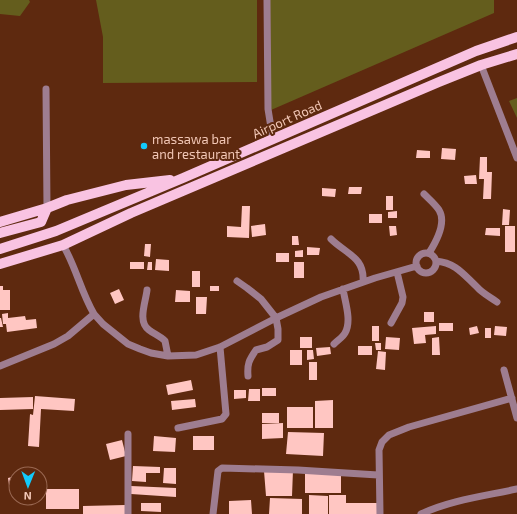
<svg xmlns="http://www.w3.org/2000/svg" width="517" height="514" font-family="'Exo 2',sans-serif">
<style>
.green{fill:#645d1d}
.building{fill:#ffc6c2}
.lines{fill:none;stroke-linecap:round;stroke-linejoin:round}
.minor{stroke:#9e7d90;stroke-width:7}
.major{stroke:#f9c3e2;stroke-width:10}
.poi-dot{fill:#12cafb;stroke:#5e290f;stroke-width:1.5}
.labels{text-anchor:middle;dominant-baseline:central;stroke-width:4;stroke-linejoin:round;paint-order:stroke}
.street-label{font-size:13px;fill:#f2c7b6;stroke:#5e290f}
.poi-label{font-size:13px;fill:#f2c7b6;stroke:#5e290f;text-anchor:start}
</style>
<rect width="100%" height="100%" fill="#5e290f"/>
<path class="green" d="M0,0h29l1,2 -10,14 -20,-2z
M96,0h161v82l-154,1v-46z
M270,0h224v13l-223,97z
M517,98v20l-8,-17z"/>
<path class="building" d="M442,148l14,1 -1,11 -14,-1z
M417,150l13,1v7h-14z
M480,157h7v15h5l-1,27h-8l1,-20h-5z
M476,175l1,9h-12l-1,-8z
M349,187h13l-1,7h-13z
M322,188l14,1 -1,8 -13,-1z
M386,196h7v14h-7z
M242,206h8l-1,32 -22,-1v-11l14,1z
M503,209l7,1 -1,15h-7z
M397,211v7h-9v-6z
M369,214h13v9h-13z
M265,224l1,11 -14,2 -1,-11z
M389,226h7l1,9 -7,1z
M505,226h10v26h-10z
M486,228h14v8l-15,-1z
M292,236h6l1,9h-7z
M145,244h6l-1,13 -6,-1z
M307,247l13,1 -1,7h-12z
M303,250v7h-8v-6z
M276,253h13v9h-13z
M156,259l13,1v11l-14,-1z
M130,262h14v7h-14z
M148,262h4v8h-5z
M294,262h10v16h-10z
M192,271h8v16h-8z
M0,286h3v4h7v20h-10z
M210,286h9v5h-9z
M119,289l5,11 -9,4 -5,-11z
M176,290l14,1v11h-15z
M196,297h11l-1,17h-10z
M424,312h10v10h-10z
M8,313v5l17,-2 1,4 10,-1 1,9 -30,4 -1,-8h-3l-1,-10z
M0,318h1l2,9h-3z
M439,323h14v8h-14z
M372,326h7v15h-7z
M436,326v8l-11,1 1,8 -12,1 -2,-16z
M477,326l2,7 -9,2 -1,-7z
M495,326l12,1 -1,9 -12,-1z
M485,328h6v10h-6z
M300,337h12v11h-12z
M386,337l14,1 -1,12 -14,-1z
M439,337l1,18h-8v-17z
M375,343h6v7h-5z
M358,346h14v9h-14z
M330,347l1,7 -14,2 -1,-8z
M290,350h12v15h-12z
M307,350h6l1,9 -7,1z
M378,351l8,1 -1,18 -9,-1z
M309,362h8v18h-8z
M191,380l2,10 -25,5 -2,-10z
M262,388h14v8h-14z
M249,389h11v12h-12z
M234,390h12v8l-12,1z
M35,396l40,3 -1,12 -33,-2 -2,38 -11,-1 2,-32 3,1z
M33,397v12l-33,1v-12z
M195,399l1,8 -24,3 -1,-9z
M333,400v28h-18v-27z
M287,407h26v21h-26z
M262,413h17v10h-17z
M283,423v15l-21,1v-15z
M288,432l36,1 -1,23 -37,-2z
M154,436l22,2 -1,14 -22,-1z
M193,436h21v14h-21z
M122,440l4,16 -16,4 -4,-16z
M133,466l27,1v6h-14v9l-14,-1z
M164,468h12v16l-13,-1z
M293,470l-1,26h-26l-2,-25z
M305,473h36v20h-36z
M16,476v7l-7,2 -1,-7z
M131,486l45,2v9l-45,-3z
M46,489h33v20h-33z
M309,495l19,1v18h-19z
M329,495h17v8h31v11h-48z
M270,498l32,1v15h-33z
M251,500l1,14h-23v-13z
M141,503h20v9l-20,-1z
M125,505v9h-42v-8z"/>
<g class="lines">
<path class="minor" d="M267,0l1,109 5,31
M481,65l36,93
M46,89l1,119
M424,194c5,5 11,10 15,16 8,13 -3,32 -10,43
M331,239c15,15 34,18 32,43
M416 263a10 10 0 1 1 20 0a10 10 0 1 1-20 0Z
M436,261c20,2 27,13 41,26 5,6 13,10 20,15
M237,281l10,7 14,11 15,19 2,11v11l-11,7 -11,3c-7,10 -9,14 -8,26
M147,290c-1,11 -10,32 2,40 5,4 11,6 16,11l3,15
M94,314l9,10 25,20 12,5 11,4 17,3 28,-1 24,-8 56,-29 45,-21 54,-19 42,-12
M391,323l11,-20 1,-6 -6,-25
M334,344c4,-4 9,-7 11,-11 7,-12 0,-31 -2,-44
M0,366l54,-22 14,-8 26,-22c-13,-22 -18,-47 -31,-69
M504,370l13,48
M178,428l44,-9 4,-5 -6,-67
M128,514v-80
M213,514l5,-43 4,-3 76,2 80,5
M380,514l-1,-64 3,-8 7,-7 20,-8 103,-29
M421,514c30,-14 64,-18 96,-25"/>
<path class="major" d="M0,222l47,-14 20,-8 59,-15 44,-5
M0,233l41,-11 6,-14
M0,249l56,-18 127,-53 293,-127 41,-14
M0,264l63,-19 68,-32 308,-131 42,-17 36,-11"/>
</g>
<circle class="poi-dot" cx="144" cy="146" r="4"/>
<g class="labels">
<g class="street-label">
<text transform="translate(287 119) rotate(-24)">Airport Road</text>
</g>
<g class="poi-label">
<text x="152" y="139">massawa bar<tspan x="152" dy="15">and restaurant</tspan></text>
</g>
</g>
<g transform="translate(28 486) rotate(181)"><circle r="19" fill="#5e290f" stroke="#996852"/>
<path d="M0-3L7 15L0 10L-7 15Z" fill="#12cafb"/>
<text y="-6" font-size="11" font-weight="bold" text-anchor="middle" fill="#f2c7b6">N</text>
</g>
</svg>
